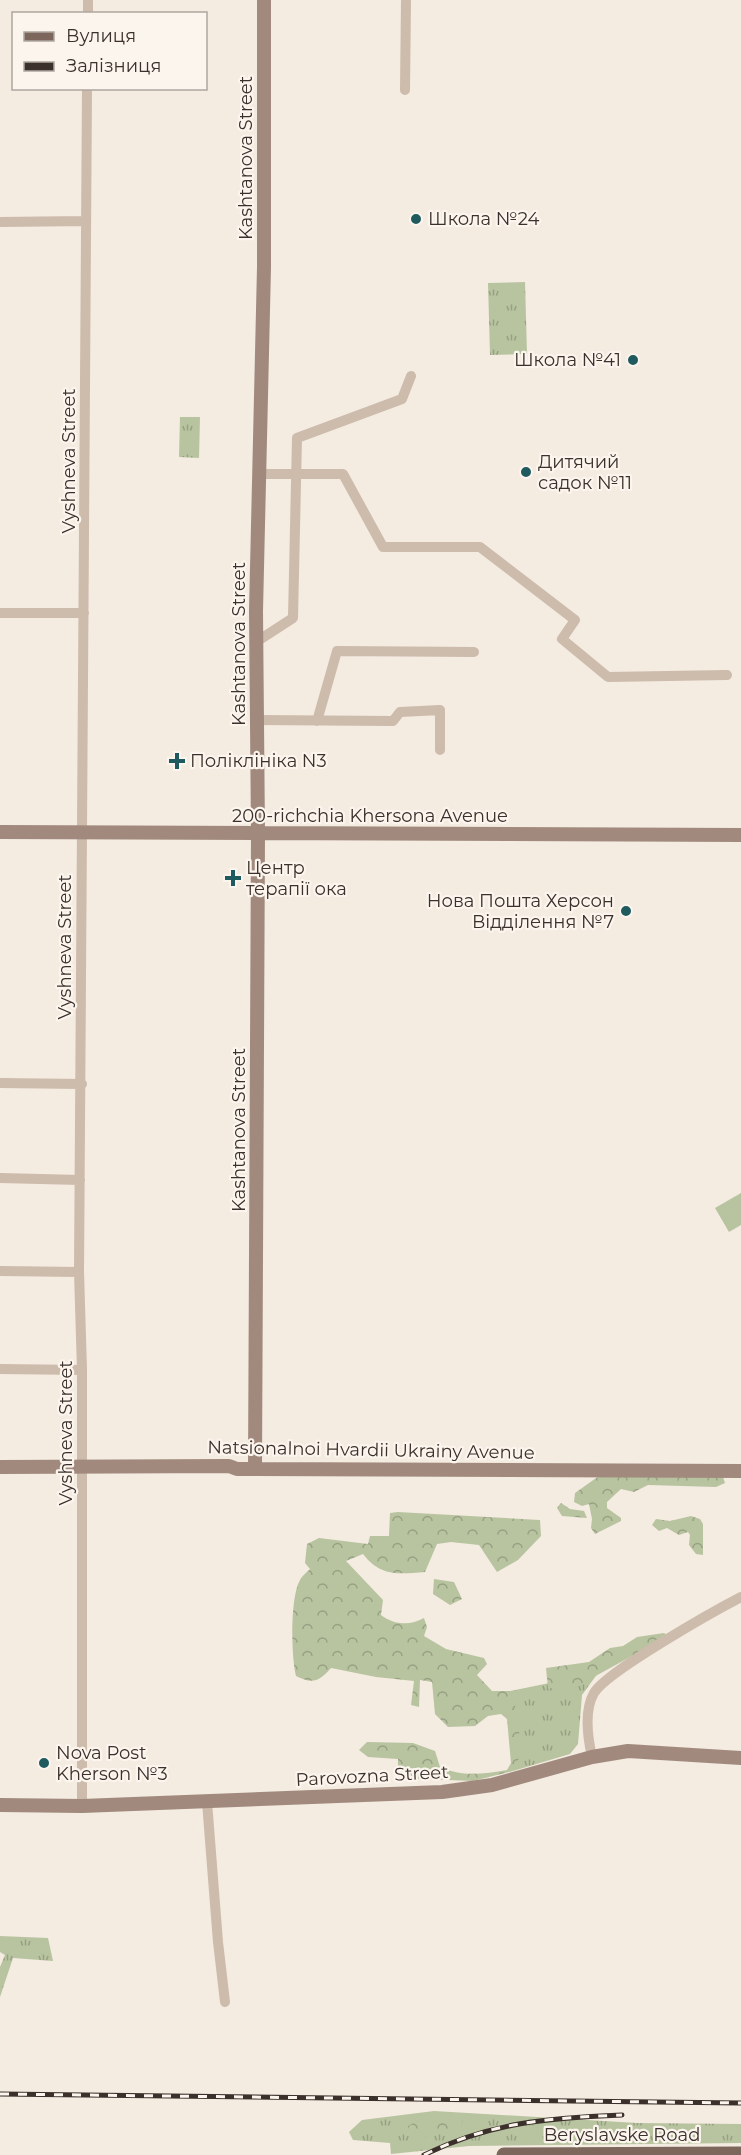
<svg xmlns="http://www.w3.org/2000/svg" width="741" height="2155" font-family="Montserrat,sans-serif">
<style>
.grass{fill:url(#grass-tufts)}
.forest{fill:url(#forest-crowns)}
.garden{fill:#b8c4a0}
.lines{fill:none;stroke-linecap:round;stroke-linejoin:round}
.street{stroke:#cdbbac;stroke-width:10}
.secondary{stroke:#a18a7d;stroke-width:14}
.primary{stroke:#7d675c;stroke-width:15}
.rail-casing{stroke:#3b302b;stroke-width:5}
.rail{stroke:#fbf5ee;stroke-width:3;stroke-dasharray:9;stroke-linecap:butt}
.poi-dot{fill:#1f5a5e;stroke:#fbf5ee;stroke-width:2}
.labels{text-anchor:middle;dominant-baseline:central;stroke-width:4.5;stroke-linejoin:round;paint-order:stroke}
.street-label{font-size:18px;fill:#3b302b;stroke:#fbf5ee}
.poi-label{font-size:18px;fill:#3b302b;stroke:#fbf5ee;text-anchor:start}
</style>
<defs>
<pattern id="grass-tufts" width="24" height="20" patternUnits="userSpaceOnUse" patternTransform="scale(1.5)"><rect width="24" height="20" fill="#b8c4a0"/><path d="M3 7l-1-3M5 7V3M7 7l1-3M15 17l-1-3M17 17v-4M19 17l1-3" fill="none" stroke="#97a083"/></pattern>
<pattern id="forest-crowns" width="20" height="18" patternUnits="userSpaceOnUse" patternTransform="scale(1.5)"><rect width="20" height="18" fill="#b8c4a0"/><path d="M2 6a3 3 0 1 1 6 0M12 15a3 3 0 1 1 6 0" fill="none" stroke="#97a083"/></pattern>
</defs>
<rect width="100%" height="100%" fill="#f4ebe1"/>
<path class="grass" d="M525,282l2,72 -37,1 -2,-72z
M180,417h20l-1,41 -20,-1z
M598,1673l-16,22 -4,49 -8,10 -57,17 4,-16 -12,-63z
M0,1936l48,2 5,23 -40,-3 -13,39v-30l5,-12 -5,-3z
M434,2111l203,12 104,1v19l-272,3 -78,8 -1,-11 -37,-3 -4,-8 13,-12z"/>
<path class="forest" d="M599,1476l124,1 2,6 -9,4 -68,-2 -14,7 -13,-3 -14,13v6l14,10v3l-26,13 -4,-6 1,-9 -3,-15 -7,2 -8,-4 1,-9z
M561,1503l9,6 14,2 3,7 -25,-2 -5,-8z
M398,1512l142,8 1,16 -23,24 -21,12 -18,-27 -28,-3 -14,2 -12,28c-27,2 -44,5 -62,-18l-17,7 37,39 -2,15c13,10 29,11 43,3l3,9 -3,9 22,13 38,9 3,6 -10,11 15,16h21l9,61 -9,19 -40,10 -75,-3v-19l-30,-2 -9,-7 8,-8 46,1 22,8 5,16c22,10 43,7 67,3l4,-7 -4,-44 -6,-5 -13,2 -13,10 -27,1 -13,-13 -3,-32 -12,-2 -1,27 -8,-2 3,-24 -38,-4 -45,-9c-12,14 -19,16 -35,8 -5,-19 -6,-79 4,-96 2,-4 7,-8 10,-11l-5,-6 2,-19 12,-6 49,6 2,-8h19l1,-23z
M691,1516l9,3 3,5v31l-7,-1 -7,-9 1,-10 -2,-3 -9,3 -12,-7 -8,3 -7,-6 4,-6 14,2z
M434,1579l20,3 8,17 -12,6 -17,-11z
M664,1633l3,2 -4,4 -93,51 -22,-2 -2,-20 43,-6 21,-14 13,-2 14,-9z
M428,2115l15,4h20l-2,9 -50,13 -3,-15z"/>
<path class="garden" d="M741,1193v32l-12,7 -14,-24z"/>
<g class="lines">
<path class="street" d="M88,14v-14
M405,90l1,-90
M0,222l86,-1
M259,474h84l40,73h97l95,73 -13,19 46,38 119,-2
M0,613h84
M256,642l37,-24 4,-180 105,-39 9,-23
M256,720l137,1 7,-9 40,-2v40
M317,721l20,-70 137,1
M0,1083l82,1
M0,1178l80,2
M0,1271l79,1
M0,1369l82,1
M592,1757c-4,-18 -8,-47 2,-64 12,-21 120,-82 147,-96
M207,1802l11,140 7,60
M82,1806v-436l-3,-98 8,-1184"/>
<path class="secondary" d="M0,832l741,3
M0,1467l229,-1 8,3 504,2
M255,1469l3,-635 -2,-223 8,-344v-267
M0,1805l82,1 360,-14 50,-7 100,-28 36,-6 113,7"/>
<path class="primary" d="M504,2155l237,-1"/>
<defs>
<path id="rail" d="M0,2094l741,9
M424,2155c66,-33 125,-37 198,-40"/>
</defs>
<use href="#rail" class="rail-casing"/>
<use href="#rail" class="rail"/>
</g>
<g class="poi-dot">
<circle cx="416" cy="219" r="6"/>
<circle cx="633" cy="360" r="6"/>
<circle cx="526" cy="472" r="6"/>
<path d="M174 752h6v6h6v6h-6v6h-6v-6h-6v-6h6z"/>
<path d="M230 869h6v6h6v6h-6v6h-6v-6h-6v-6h6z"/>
<circle cx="626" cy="911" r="6"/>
<circle cx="44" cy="1763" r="6"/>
</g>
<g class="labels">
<g class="street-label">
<text transform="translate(246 158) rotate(-90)">Kashtanova Street</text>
<text transform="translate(69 461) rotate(-90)">Vyshneva Street</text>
<text transform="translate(239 644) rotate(-90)">Kashtanova Street</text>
<text x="370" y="816">200-richchia Khersona Avenue</text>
<text transform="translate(65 947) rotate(-90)">Vyshneva Street</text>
<text transform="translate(239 1130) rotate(-90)">Kashtanova Street</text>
<text transform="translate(66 1433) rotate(-90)">Vyshneva Street</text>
<text transform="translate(371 1450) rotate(1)">Natsionalnoi Hvardii Ukrainy Avenue</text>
<text transform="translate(372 1776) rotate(-3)">Parovozna Street</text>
<text x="622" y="2135">Beryslavske Road</text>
</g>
<g class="poi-label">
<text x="428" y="219">Школа №24</text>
<text x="621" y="360" text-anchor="end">Школа №41</text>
<text x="538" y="462">Дитячий<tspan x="538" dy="21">садок №11</tspan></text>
<text x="190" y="761">Поліклініка N3</text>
<text x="246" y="868">Центр<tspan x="246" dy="21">терапії ока</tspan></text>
<text x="614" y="901" text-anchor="end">Нова Пошта Херсон<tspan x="614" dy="21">Відділення №7</tspan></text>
<text x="56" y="1753">Nova Post<tspan x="56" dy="21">Kherson №3</tspan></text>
</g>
</g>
<rect x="12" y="12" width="195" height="78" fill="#fbf5ee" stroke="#aea6a0" stroke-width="1.5"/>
<rect x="24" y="32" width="30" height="9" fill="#7d675c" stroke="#aea6a0" stroke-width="1.5"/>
<text x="66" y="42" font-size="18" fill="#3b302b">Вулиця</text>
<rect x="24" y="62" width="30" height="9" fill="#3b302b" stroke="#aea6a0" stroke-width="1.5"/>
<text x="66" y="72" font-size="18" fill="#3b302b">Залізниця</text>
</svg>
